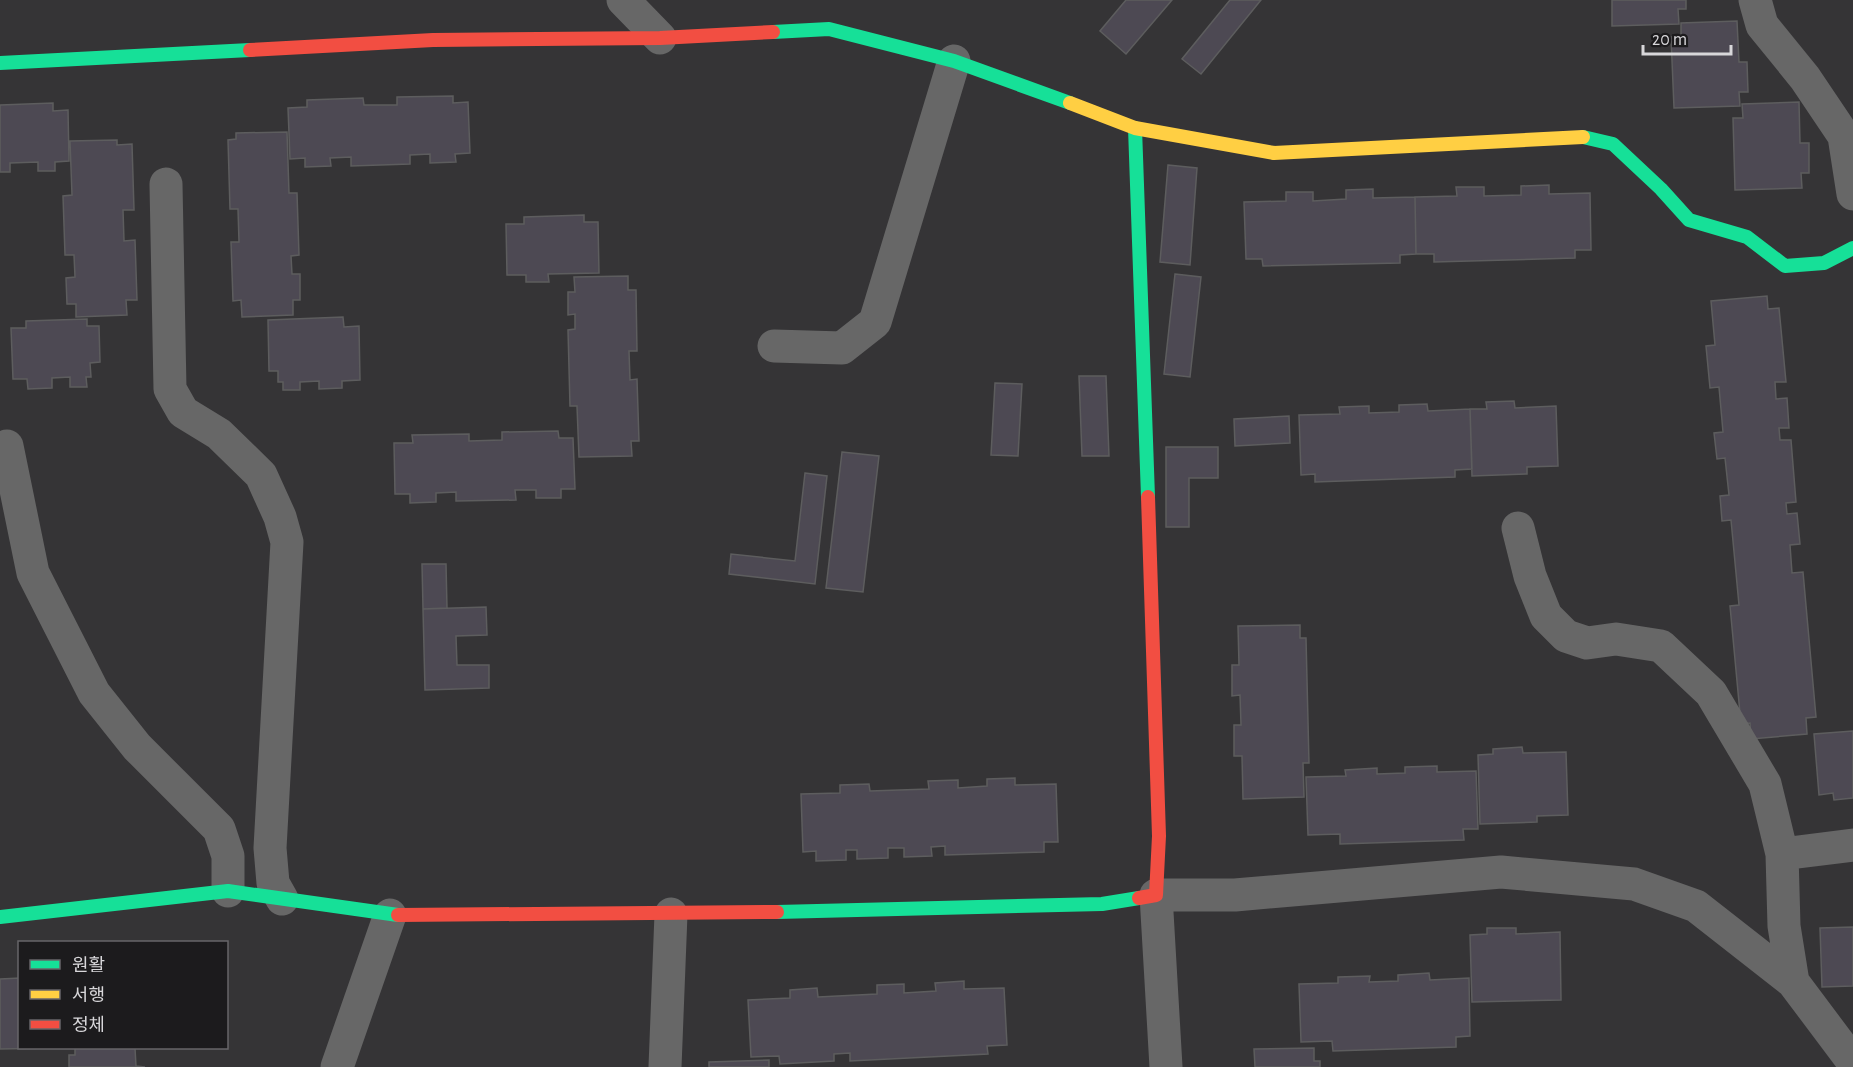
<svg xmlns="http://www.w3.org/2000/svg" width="1853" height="1067" font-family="'Alegreya Sans','Noto Sans KR',sans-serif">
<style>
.building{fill:#4d4953;stroke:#5d5d5e;stroke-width:1.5}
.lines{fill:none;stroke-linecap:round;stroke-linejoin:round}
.street{stroke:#676767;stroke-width:33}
.fast{stroke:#16e098;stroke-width:14}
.slow{stroke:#ffcf43;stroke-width:14}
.jam{stroke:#f24e42;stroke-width:14}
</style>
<rect width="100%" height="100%" fill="#353436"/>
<path class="building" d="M1126,0h46l-46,54 -26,-23z
M1230,0h31l-60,74 -19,-15z
M1612,0h74v9h-8l1,15 -67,2z
M1737,21l2,41h8l1,30h-9l1,14 -66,2 -3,-71 10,-1v-13z
M453,96v7l15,-1 2,51 -15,1 1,8 -26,1v-9l-20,1v9l-59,2v-9l-21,1 1,8 -26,1v-9l-15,1 -2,-51 19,-1v-7l56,-2 1,7h33v-8z
M1799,102l1,41h9v30h-8l1,15 -67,2 -2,-72h10l-1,-14z
M53,103v8l15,-1 1,51 -14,1v9h-17v-9l-28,1v9h-10v-67z
M287,132l2,61h8l2,62 -8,1 1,18h8v26h-7v15l-51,2 -1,-17 -8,1 -2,-59h8l-1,-33h-8l-2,-69 8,-1v-6z
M117,140v5l15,-1 2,66h-11l1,31 11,-1 2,60h-11l1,15 -51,2v-13h-9l-1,-26 9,-1 -1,-22h-9l-2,-59 9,-1 -2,-54z
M1168,165l29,3 -7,97 -30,-3z
M1549,185v9l41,-1 1,57h-16v8l-141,4v-8h-18l-1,-57 42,-1 -1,-9h28v9l37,-1v-9z
M1373,189v9l42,-1 1,57 -16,1v8l-137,3 -1,-7h-16l-2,-57 42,-1v-9h27v9l33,-2v-9z
M584,215v7h14l1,51 -51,1 1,8h-23v-7h-19l-1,-51h18v-7z
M1175,274l26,3 -11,100 -26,-3z
M628,276v14h8l1,61h-8l1,29 7,-1 2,62h-8l1,15 -53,1 -2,-51h-7l-2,-76 7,-1v-15l-7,1v-23h7l-1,-15z
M1767,296l1,13 11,-1 7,74h-11l1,17 11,-1 2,30h-10l1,12h11l5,62 -10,1 1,11 10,-1 3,31 -10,1 2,28 11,-1 13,145 -10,1 1,16 -56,5 -1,-16 -9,1 -11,-118 9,-1 -8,-85 -9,1 -2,-25 9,-1 -4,-37 -8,1 -3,-26 9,-1 -4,-45 -9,1 -4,-42 9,-1 -4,-44z
M343,317l1,10 15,-1 1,54 -18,1v7l-23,1v-8l-19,1v8h-17v-8h-5v-11h-9l-1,-51z
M87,319v7h12l1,36 -10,1 1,14h-5l1,10h-17v-10l-18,1v10l-24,1 -1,-10h-14l-2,-51h15v-7z
M1079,376h27l3,80h-27z
M995,383l27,1 -4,72 -27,-1z
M1514,401l1,7 41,-2 2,60 -31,1v7l-55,2 -2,-67h17l-1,-7z
M1427,404l1,7 42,-2 2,60 -17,1v7l-140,5v-8l-14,1 -2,-60 41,-1 -1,-7 30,-1v7l30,-1v-7z
M1289,416l1,27 -55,3 -1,-27z
M558,431l1,7h14l2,51h-14v9h-25v-8h-21l1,10 -60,1v-9l-20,1v9l-26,1v-9h-15l-1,-51h19l-1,-8 57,-1v7l33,-1v-8z
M1166,447h52v31h-29v49h-23z
M842,452l37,4 -16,136 -37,-4z
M805,473l22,3 -12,108 -86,-10 2,-20 64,7z
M422,564h24l1,44 -24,1z
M486,607l1,28 -31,1 1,29h32v23l-64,2 -2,-81z
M1300,625v13h6l3,125h-6l1,34 -61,2 -1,-43h-8v-31h7l-1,-30 -8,1v-31h7l-1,-39z
M1853,731v67l-19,2 -1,-7 -14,2 -5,-61z
M1522,747l1,6 43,-1 2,63 -31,1v6l-57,2 -2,-69 15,-1v-5z
M1437,766v6l39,-1 2,58h-15l1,11 -124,4v-10l-32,1 -2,-58 40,-1 -1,-6 32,-2v6l28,-1v-6z
M1015,778v7l41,-1 2,58h-14v10l-99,3v-9l-14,1 1,9 -28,1v-9h-16v10l-31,1v-9h-11v10l-30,1v-10l-13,1 -2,-58 39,-1v-8l29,-1 1,7 59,-2 -1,-8 30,-1v8l29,-2v-7z
M1853,927v59l-31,1 -2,-59z
M1487,928h29v6l44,-2 1,68 -89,2 -2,-67 17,-1z
M1429,973l1,7 39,-2 1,58 -14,1v10l-123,4 -1,-10 -31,1 -2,-58 39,-1v-6l32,-1 -1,6 29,-1v-6z
M20,978v70h34l-54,1v-70z
M964,981v8l40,-1 3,57 -20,1 1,8 -138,7v-8l-16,1v7l-54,3 -1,-8 -28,1 -3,-57 42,-2v-8l27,-2 1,9 59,-3v-9l27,-1v9l32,-2 -1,-8z
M75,1048h60l1,18 9,1h-76v-12h6z
M1314,1048v13h6v6h-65l-1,-18z
M769,1060v7h-60v-5z"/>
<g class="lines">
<path class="street" d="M623,0l37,38
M1755,0l7,25 43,53 39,58 9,58
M166,184l4,205 13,23 36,22 42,41 19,42 7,25 -17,306 3,35 9,16
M774,346l68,2 33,-26 79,-261
M7,446l26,127 61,120 43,54 82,82 9,27v35
M1518,528l12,48 16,40 20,20 21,7 29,-4 45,7 50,47 54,91 17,70 2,72 9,56
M1782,854l71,-9
M337,1067l53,-152
M665,1067l6,-153
M1166,1067l-10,-172h79l266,-23 133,12 62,22 97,76 60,80"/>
<path class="fast" d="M773,32l56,-3 125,32 116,42
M0,63l250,-13
M1135,128l13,369
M1583,137l30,7 48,45 28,31 58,17 38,29 39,-3 29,-15
M777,912l325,-8 37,-6
M0,917l228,-26 170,24"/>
<path class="slow" d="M1070,103l65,25 139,25 309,-16"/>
<path class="jam" d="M250,50l183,-10 227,-2 113,-6
M1139,898l17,-3 3,-59 -11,-339
M398,915l379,-3"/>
</g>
<rect x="18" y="941" width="210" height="108" fill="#1c1b1d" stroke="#676669" stroke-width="1.5"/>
<rect x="30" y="960" width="30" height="9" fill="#16e098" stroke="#676669" stroke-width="1.5"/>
<text x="72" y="971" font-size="18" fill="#d8d7da">원활</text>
<rect x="30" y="990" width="30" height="9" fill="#ffcf43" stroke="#676669" stroke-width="1.5"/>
<text x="72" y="1001" font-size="18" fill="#d8d7da">서행</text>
<rect x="30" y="1020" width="30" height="9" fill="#f24e42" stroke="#676669" stroke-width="1.5"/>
<text x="72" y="1031" font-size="18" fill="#d8d7da">정체</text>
<path d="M1643 45v9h88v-9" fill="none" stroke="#d8d7da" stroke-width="3"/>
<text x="1652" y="45" font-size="18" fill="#d8d7da" stroke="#1c1b1d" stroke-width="4.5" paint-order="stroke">20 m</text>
</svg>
